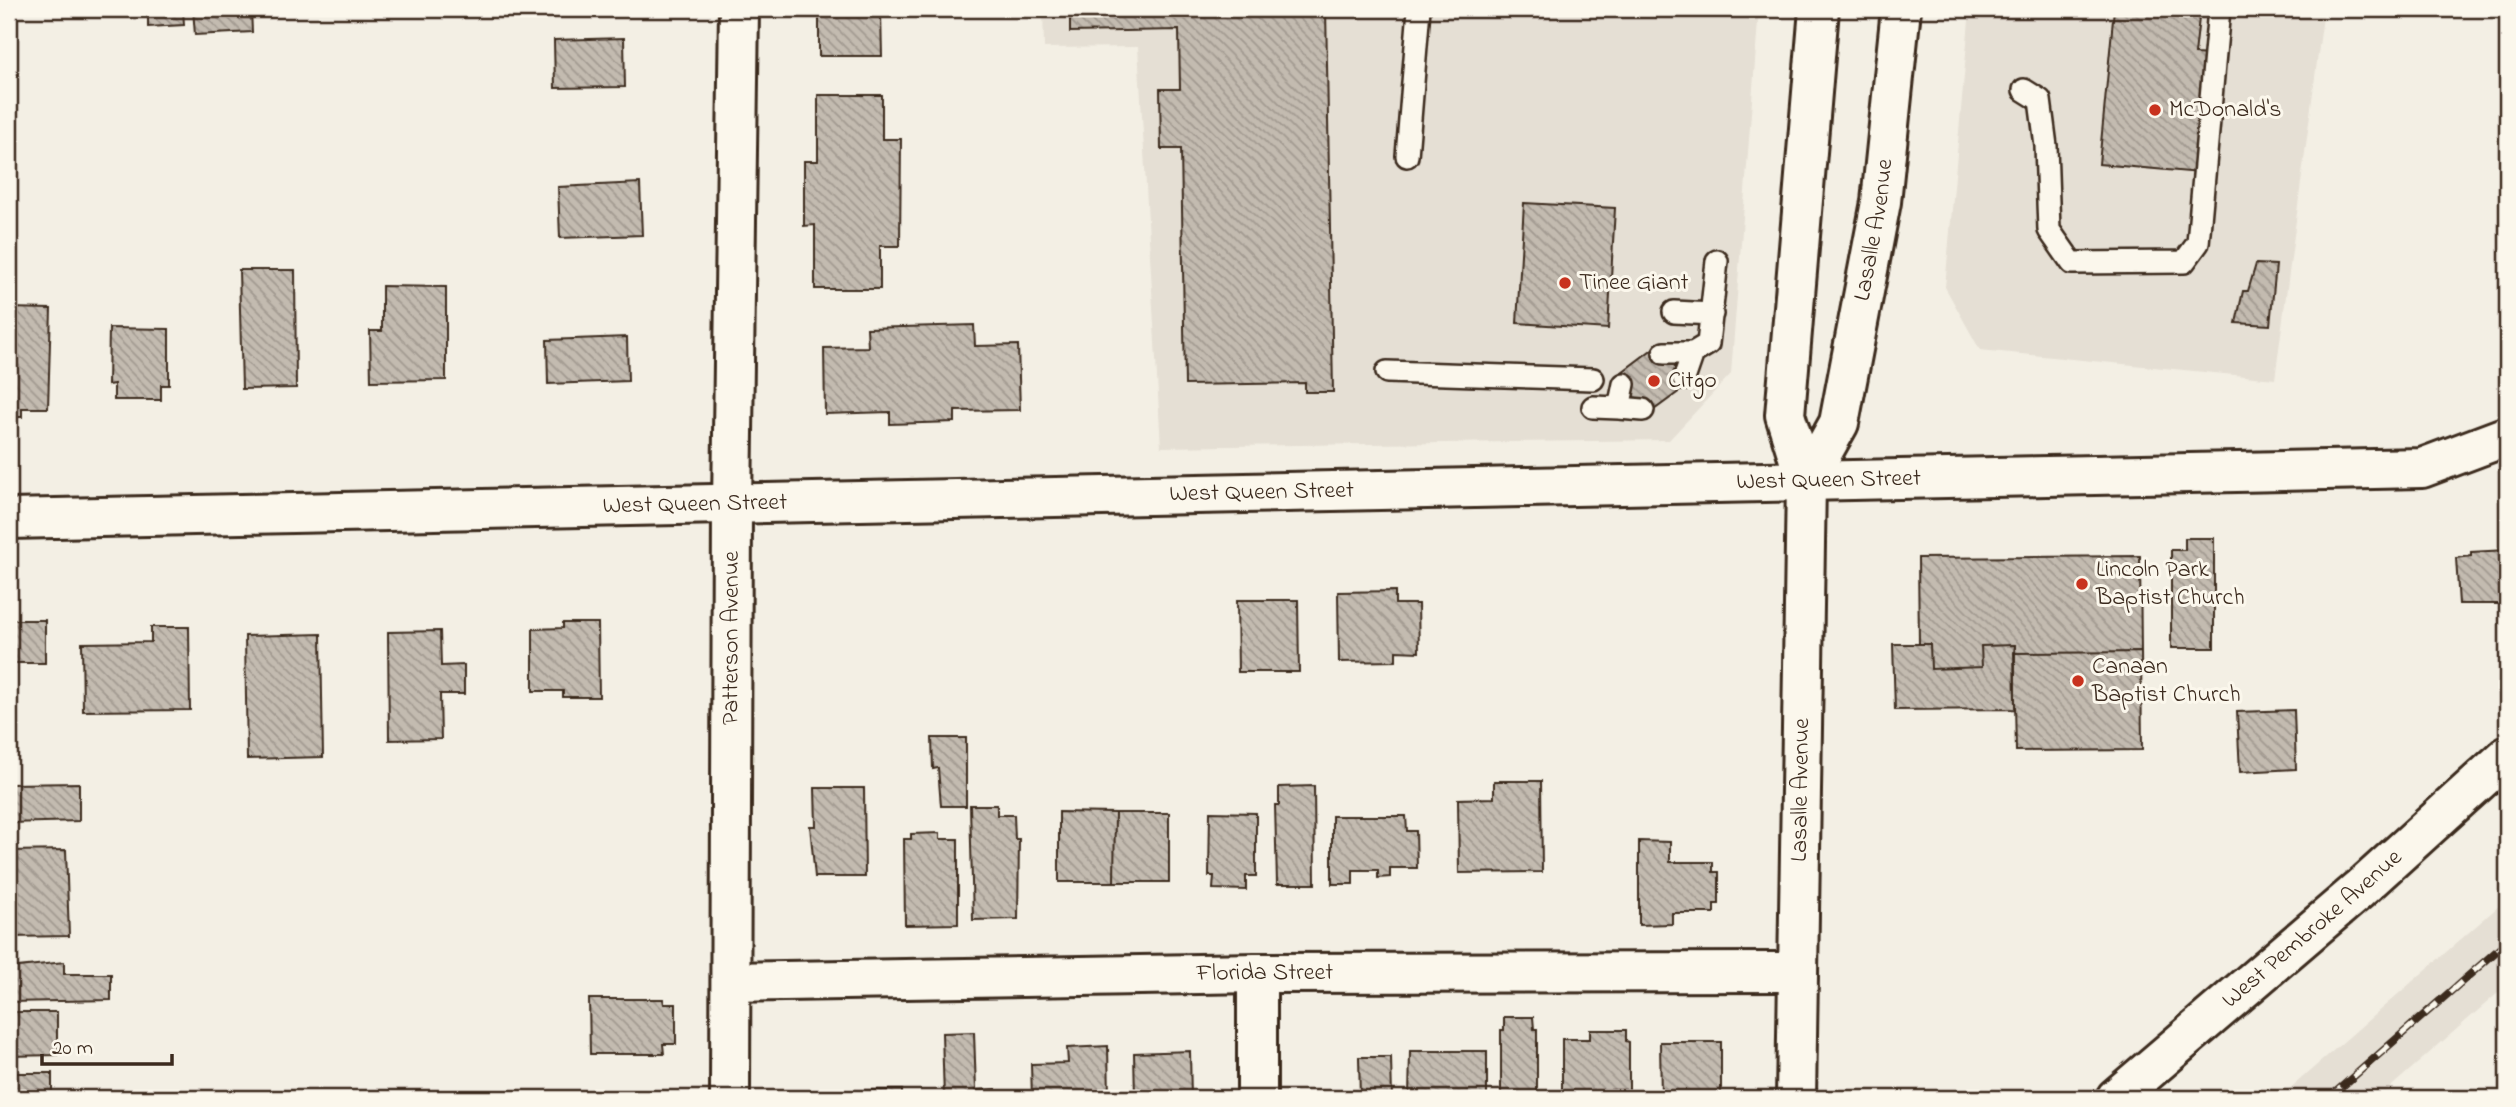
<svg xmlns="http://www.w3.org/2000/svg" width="2516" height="1107" font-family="'Indie Flower',sans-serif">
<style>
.built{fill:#e5dfd4}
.building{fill:url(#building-back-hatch);stroke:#3b2a1e;stroke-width:2}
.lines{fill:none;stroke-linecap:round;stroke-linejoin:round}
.service-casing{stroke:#3b2a1e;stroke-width:26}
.minor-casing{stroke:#3b2a1e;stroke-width:44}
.secondary-casing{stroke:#3b2a1e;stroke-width:44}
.service{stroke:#fbf7ec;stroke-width:21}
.minor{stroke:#fbf7ec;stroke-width:38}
.secondary{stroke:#fbf7ec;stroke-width:38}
.rail-casing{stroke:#3b2a1e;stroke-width:8}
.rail{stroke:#fbf7ec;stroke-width:5;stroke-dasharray:16;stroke-linecap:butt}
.poi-dot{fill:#c8321e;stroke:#fbf7ec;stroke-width:2.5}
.labels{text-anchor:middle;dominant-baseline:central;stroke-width:6;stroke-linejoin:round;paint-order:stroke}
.poi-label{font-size:24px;fill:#3b2a1e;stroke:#fbf7ec;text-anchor:start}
.street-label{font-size:24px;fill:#3b2a1e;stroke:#fbf7ec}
</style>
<defs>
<pattern id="building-back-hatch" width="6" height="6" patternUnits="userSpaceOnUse" patternTransform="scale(1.75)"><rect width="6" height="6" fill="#c3bbb0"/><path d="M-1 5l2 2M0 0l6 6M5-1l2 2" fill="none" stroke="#a0988f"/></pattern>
</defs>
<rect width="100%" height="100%" fill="#f3efe4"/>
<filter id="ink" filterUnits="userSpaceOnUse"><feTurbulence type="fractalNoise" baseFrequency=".0143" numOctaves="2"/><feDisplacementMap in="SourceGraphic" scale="14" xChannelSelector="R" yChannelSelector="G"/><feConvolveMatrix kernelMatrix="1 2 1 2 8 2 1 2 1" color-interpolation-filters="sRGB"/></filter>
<g filter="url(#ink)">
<path class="built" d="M1043,9h716l-28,365 -62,66 -508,7 -23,-400 -94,1z
M1970,9h354l-49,370 -295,-29 -35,-63z
M2507,899v86l-129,113h-99z"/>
<path class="building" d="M148,9h35l1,16 -36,2z
M193,9h58l1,23 -57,3z
M819,9h85v4h-23l1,43h-63z
M1070,9h256l7,383h-28v-9l-120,2 -4,-236h-20l-1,-60h20l-1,-59 -109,2z
M2114,9h86l-5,45 16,1 -11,118 -101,-9z
M624,38l1,49 -70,1 -1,-48z
M818,95h64v44h19l-1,107h-20v43h-65v-64l-11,1v-65h14z
M640,183l2,52 -82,3 -2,-51z
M1524,203l91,5 -7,121 -91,-6z
M2256,264l20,1 -6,60 -34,-2 7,-32h5z
M239,270h56l1,118 -54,1z
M382,286l64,1v93l-75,1 -1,-50h12z
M9,308l42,1 -3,99h-26v9h-13z
M974,325l1,21 43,-1 2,65 -65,1v11l-65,2v-12l-65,2 -1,-66 44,-1 -1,-19z
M109,328l60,1v56h-8v15h-47v-16l-6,1z
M627,337l1,44 -80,3 -1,-44z
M1658,345l30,40 -41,30 -29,-40z
M2185,538h29v110h-43v-98h14z
M2506,550l1,54h-48l-3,-46 15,-2v-4z
M2140,556l1,96 -127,1 1,-8 -34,1 1,21 -51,2 -1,-25h-11l-1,-86z
M1395,591v13h23l1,48 -23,-1v10l-57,1 -1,-70z
M1237,600h61l1,72h-61z
M9,620h36v43h-36z
M563,623h35l1,74h-36v-6h-30v-62l30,-1z
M151,627h38l1,83 -107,1 -1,-68 69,-1z
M440,631l1,35 23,-1v29h-24l1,45 -52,1 -1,-108z
M321,634l2,123 -76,2 -2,-123z
M1893,644h37l1,25 51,-2 -1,-21 34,-1v64l-120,1z
M2141,652l1,98 -126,1 -2,-98z
M2294,710l2,59 -56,3 -3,-60z
M932,738h34v68h-25l-3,-38 -5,1z
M1494,781h47l1,91 -83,1 -1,-74 36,-1z
M79,783v38l-70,2v-39z
M1314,786l1,98h-38l-2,-79h4v-18z
M815,788h49l1,89h-50l-5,-51h6z
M970,805h27v10h17l1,24h4l-1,80 -45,1z
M1059,812l56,1 -1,69h-55z
M1210,812l46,1v63h-10v14l-33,-1 1,-13h-5z
M1115,813h54v69h-55z
M1332,816h74l1,15h9l1,37h-27v9l-12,1v-8h-25v14h-21z
M940,833v6h18v85l-53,1 -1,-86h7v-5z
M1639,841l31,1v20h43v10h6v32h-5v9h-42v11l-33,1z
M66,850l3,86 -59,1 -1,-86z
M64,962v12h47v26l-102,2v-34z
M589,999h74l1,5h12v40h-13l1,10h-74z
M9,1012h48v43l-48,1z
M1504,1017h29l1,12h3v69h-36v-68h3z
M1590,1030h36v11l3,1v56h-67v-59h28z
M974,1032l2,58 20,-1v9h-52l-2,-65z
M1660,1042h61v56h-60z
M1108,1046l1,52h-77l-1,-34 37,-1 -1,-15z
M1190,1051l1,47h-56l-1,-45z
M1410,1051h77v47h-78z
M1359,1057h32l1,41h-32z
M9,1073h43v25h-43z
M902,1090v8h-86v-7z"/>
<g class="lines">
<defs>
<path id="service" d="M2024,90l16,10 6,46 3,84 23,33 112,-1 14,-19 21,-234
M1407,156l12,-147
M1674,312l38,2
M1664,353h29l-9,26
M1693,353l15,-9 9,-83
M1387,372l206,7
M1624,384l-5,24 24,2
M1593,407l26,1"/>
<g id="minor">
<path id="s1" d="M9,519l2413,-51 85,-32"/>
<path id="s2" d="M731,982l526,-9 540,-1"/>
<path id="s3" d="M730,1098l2,-594 7,-495"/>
<path d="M1257,1098v-125"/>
</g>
<g id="secondary">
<path id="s4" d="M1806,482l33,-59 42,-221 20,-193"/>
<path id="s5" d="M1796,1098l10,-616 -21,-67 34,-406"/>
<path id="s6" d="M2116,1098l243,-208 148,-134"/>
</g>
</defs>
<use href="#service" class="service-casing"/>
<use href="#minor" class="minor-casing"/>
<use href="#secondary" class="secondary-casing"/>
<use href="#service" class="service"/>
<use href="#minor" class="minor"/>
<use href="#secondary" class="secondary"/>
<defs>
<path id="rail" d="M2329,1098l178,-156"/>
</defs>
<use href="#rail" class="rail-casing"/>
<use href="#rail" class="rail"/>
</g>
</g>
<g class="poi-dot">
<circle cx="2155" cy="110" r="7"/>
<circle cx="1565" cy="283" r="7"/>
<circle cx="1654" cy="381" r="7"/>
<circle cx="2082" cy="584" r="7"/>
<circle cx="2078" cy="681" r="7"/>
</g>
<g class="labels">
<g class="poi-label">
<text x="2169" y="110">McDonald's</text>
<text x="1579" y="283">Tinee Giant</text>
<text x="1668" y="381">Citgo</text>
<text x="2096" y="570">Lincoln Park<tspan x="2096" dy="28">Baptist Church</tspan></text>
<text x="2092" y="667">Canaan<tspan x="2092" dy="28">Baptist Church</tspan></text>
</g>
<g class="street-label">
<text stroke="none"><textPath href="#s4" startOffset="264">Lasalle Avenue</textPath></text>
<text stroke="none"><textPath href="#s1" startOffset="1820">West Queen Street</textPath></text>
<text stroke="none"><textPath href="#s1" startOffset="1253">West Queen Street</textPath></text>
<text stroke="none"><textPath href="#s1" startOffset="686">West Queen Street</textPath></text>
<text stroke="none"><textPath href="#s3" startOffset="460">Patterson Avenue</textPath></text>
<text stroke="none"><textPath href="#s5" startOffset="308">Lasalle Avenue</textPath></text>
<text stroke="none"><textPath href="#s6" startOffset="259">West Pembroke Avenue</textPath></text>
<text stroke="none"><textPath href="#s2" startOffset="534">Florida Street</textPath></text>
</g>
</g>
<rect width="2516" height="1107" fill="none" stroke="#fbf7ec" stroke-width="35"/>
<rect x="18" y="18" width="2481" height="1072" fill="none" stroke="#3b2a1e" stroke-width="2.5" filter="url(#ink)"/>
<path d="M42 1054v10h130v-10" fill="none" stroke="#3b2a1e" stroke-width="3.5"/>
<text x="52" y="1054" font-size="21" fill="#3b2a1e" stroke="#fbf7ec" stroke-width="5" paint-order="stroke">20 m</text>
</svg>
